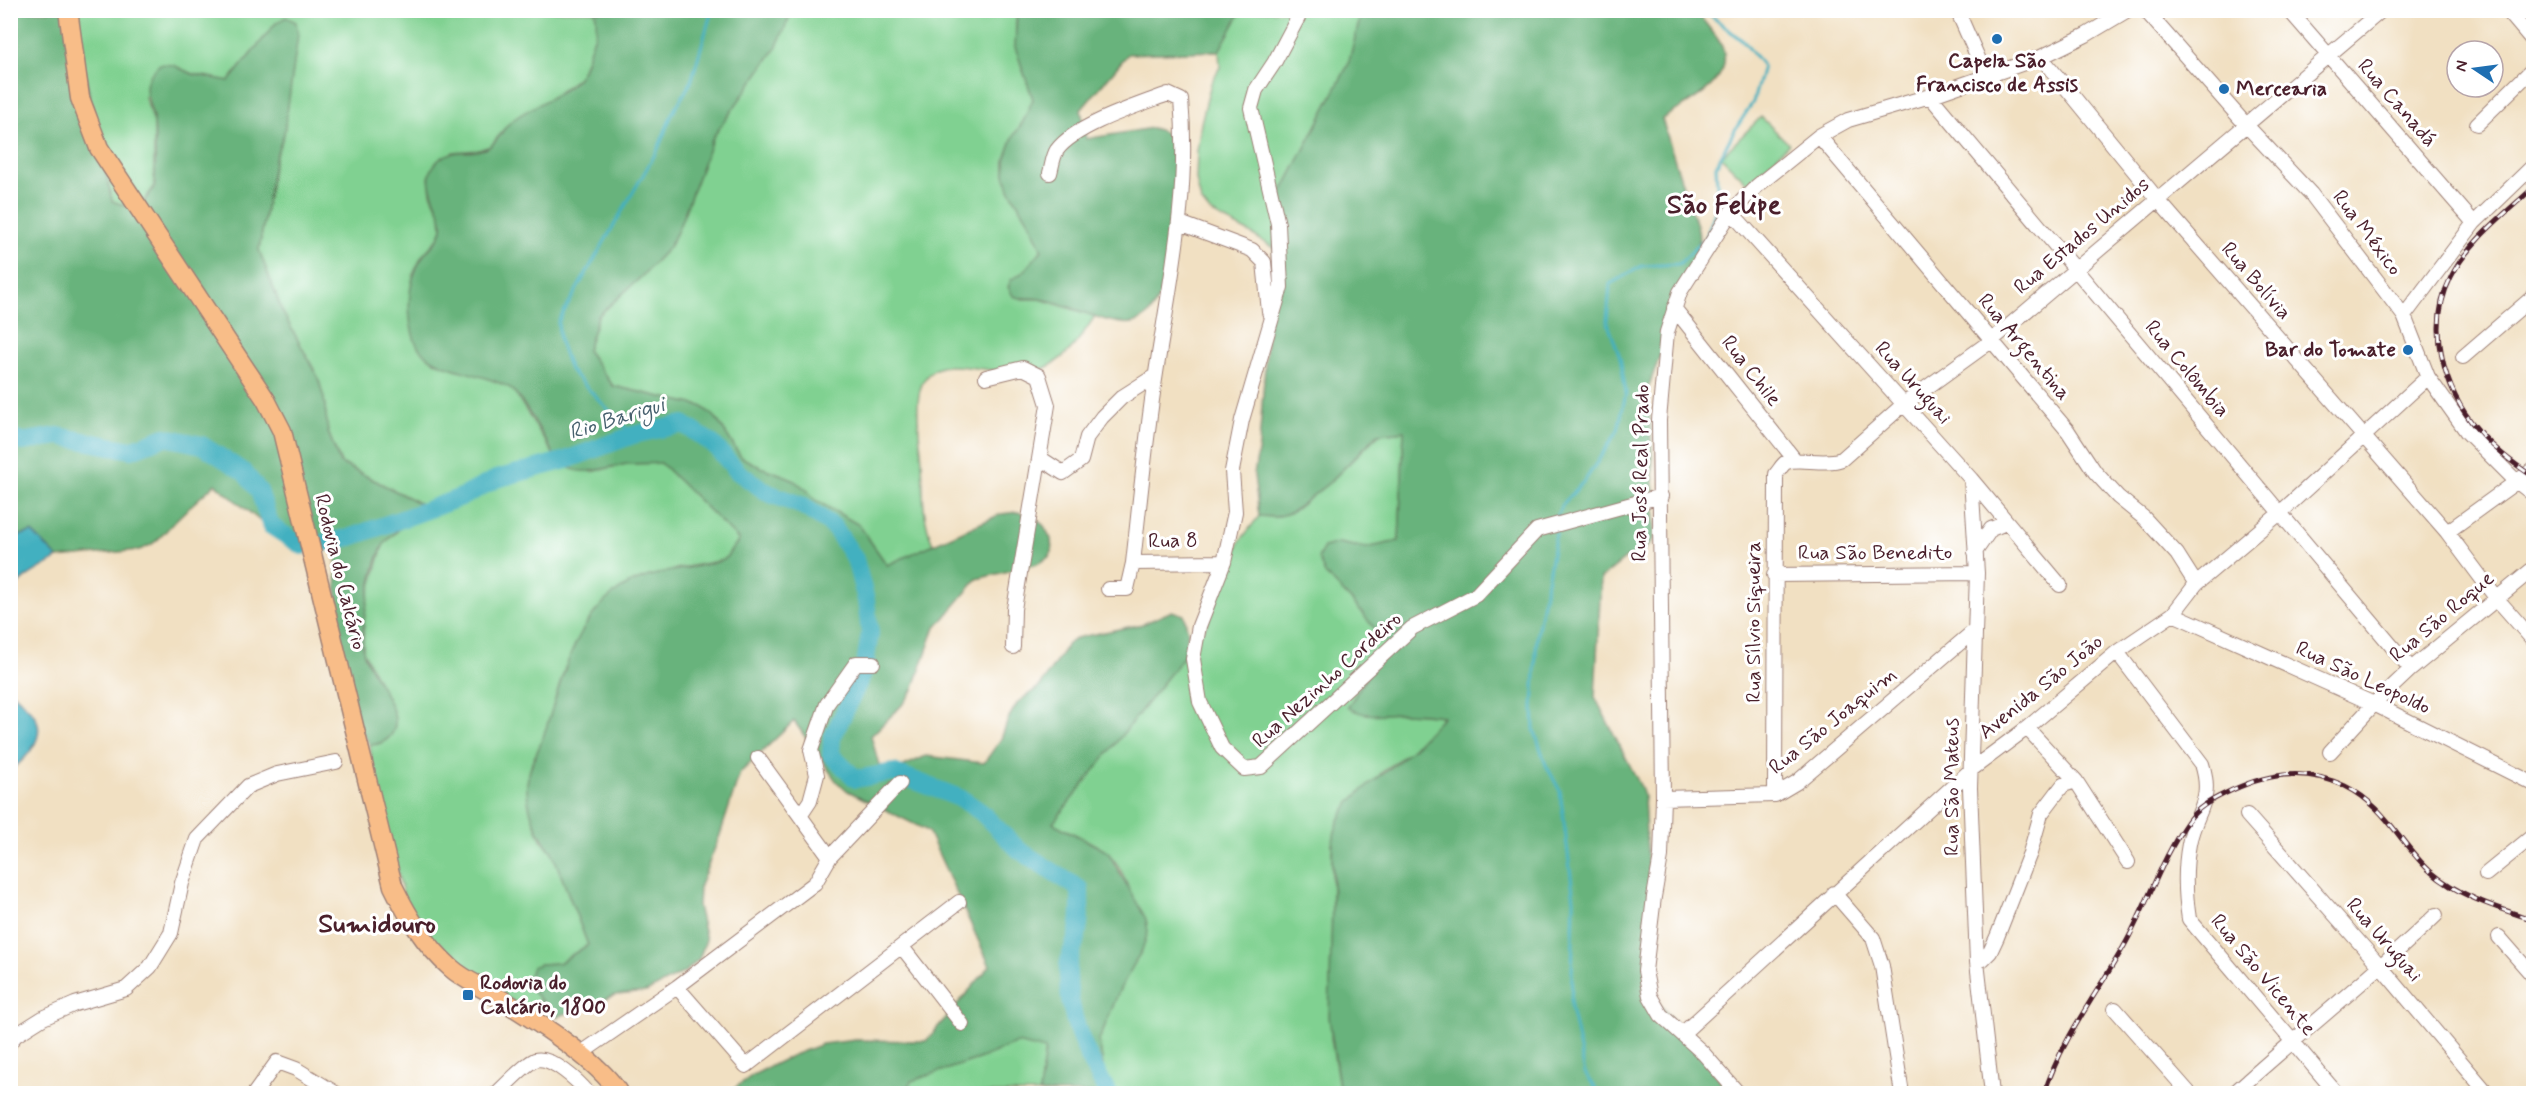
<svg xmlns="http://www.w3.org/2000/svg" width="2544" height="1104" font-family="Mynerve,sans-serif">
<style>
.green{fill:#80d191;stroke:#65785e;stroke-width:1.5}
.forest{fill:#68b37b;stroke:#596953;stroke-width:1.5}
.water{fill:#43b0c0;stroke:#466876;stroke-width:1.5}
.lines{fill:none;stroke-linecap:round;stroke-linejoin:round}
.stream{stroke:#43b0c0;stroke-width:3}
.river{stroke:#43b0c0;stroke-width:18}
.minor-casing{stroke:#9e8076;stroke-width:16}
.major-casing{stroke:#9e8076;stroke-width:21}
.minor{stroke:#fff;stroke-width:14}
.major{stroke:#f8bd88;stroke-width:18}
.rail-casing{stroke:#4a1f2b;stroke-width:5}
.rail{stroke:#fff;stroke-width:3;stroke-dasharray:9;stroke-linecap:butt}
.poi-dot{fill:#1f6fb2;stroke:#fff;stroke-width:2}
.labels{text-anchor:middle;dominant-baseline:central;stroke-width:6;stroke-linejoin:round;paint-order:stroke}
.poi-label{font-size:21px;font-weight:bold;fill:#4a1f2b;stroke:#fff;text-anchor:start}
.street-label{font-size:21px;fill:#4a1f2b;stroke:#fff}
.water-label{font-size:22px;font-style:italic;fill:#47606e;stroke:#fff}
.district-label{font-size:27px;font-weight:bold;fill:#4a1f2b;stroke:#fff}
</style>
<rect width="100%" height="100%" fill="#fff"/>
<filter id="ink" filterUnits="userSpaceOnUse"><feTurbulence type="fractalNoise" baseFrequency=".0167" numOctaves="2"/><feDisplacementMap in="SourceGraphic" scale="12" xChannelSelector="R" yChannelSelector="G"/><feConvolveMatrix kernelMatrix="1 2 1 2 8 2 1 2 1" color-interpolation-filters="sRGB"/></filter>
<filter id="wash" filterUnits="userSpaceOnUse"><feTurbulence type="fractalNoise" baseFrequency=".008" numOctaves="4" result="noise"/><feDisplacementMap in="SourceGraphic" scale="24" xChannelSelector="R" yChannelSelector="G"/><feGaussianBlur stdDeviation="1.35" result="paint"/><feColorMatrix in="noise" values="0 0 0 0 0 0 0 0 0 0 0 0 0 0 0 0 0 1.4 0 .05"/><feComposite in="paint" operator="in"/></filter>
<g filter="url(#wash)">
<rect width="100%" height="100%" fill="#f1e0c2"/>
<path class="green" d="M72,11h523l3,15 -17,49 -32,25 -42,25 -16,21 -13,4 -25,2 -24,25 2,16 10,22 1,13 -3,9 -17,19 -9,19 -3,31 6,36 18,20 34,9 44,17 45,72 35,12 34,-8 35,-1 78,77 -15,20 -48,9 -80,42 -9,12 -22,45 -22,72 -11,22 -5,22 7,38 8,19 10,10 36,94 -29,18 -19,1 -8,4 -4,10 12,23 17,16 -31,-7 -78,-49 -44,-63 -31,-123 -3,-30 8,-1 11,-41 -26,-52 1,-40 19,-66 38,-37 -2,-5 -78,-40 -13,-31 -4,-33 -6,-22 -36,-66 -23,-61 15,-89 10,-27 5,-40 -13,-71 -47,58 -37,-7 -19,-9 -28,32 9,26v64l-17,23 -25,-9z
M792,11h225c-5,39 4,52 16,88l-10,23 -10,15 -8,23v14l4,15 20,32 13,29 -19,22 -12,8 11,19h18l55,17c-15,23 -31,48 -59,55 -7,1 -16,0 -23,1 -22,0 -43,-7 -65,-6 -40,3 -30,56 -27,84 4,37 -2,58 12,95l-46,20 -28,-40 -44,-25 -9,-11 -18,-12 -28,-10 -19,-10 -25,-39 -15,-12 -88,-20 -26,-36 11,-34 44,-40 27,-29 9,-17 35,-93 63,-89z
M1241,11h121l-14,54 -66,127 -7,57 -25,-16 -40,-21 -9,-11 -5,-21 1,-29 4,-28 10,-40 9,-16 -1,-16z
M1761,117l28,27 -41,40 -27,-27z
M1404,431l-5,110 -33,7 -28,-5 -12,31 28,29 33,41 -39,63c17,12 36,5 56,6 13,0 26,2 39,3l-33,35 -29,22 -49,70 -1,195 9,55h-233l-8,-53 21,-51 22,-39c-7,-30 -10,-73 -33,-96 -7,-8 -45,-25 -57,-31l132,-167 3,-8 18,-20 35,-87 19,-25 17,1 16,-5 38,-30 49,-48z
M1017,1043l28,6 -6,44 -134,1 6,-13 70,-23z"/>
<path class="forest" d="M11,11h60l41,190 25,9c5,-7 13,-15 17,-23 2,-5 1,-57 0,-65 -5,-26 -18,-37 6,-58l13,1 19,9 37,7 47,-58 10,-6 10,5 2,13 -14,99 -10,27 -15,89 23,61 36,66 6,22 4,33 12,31 79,40 3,5c-12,11 -26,22 -37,35 -11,13 -27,94 -21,111 7,20 29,46 31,66 1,16 -10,24 -25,25l-12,-19 -21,-100 -1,-84 -66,-13 -55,-45c-12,11 -25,22 -36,33 -15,14 -20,27 -40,33l-81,8 -26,-26 -21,6z
M595,11h197l-16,37 -63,89 -35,93 -9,17 -27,29 -44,40 -11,34 26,36 88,20 15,12 25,39 19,10 28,10 18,12 9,11 44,25 28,40 114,-51 17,-2 18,7 8,7 7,13 1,13 -3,5 -12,7 -60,15 -43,51 -21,60 -8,12 -34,34 11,40 44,-20 58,7 17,-24 8,-22 9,-15 22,-16 28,-42 8,-6 67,-14 29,-13 12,4 4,17 -4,24 -131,167 55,29 38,67 2,13 -6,18 -22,39 -21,51 8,53h-68l6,-43 -28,-7 -36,15 -70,23 -6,12h-177l25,-18 38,-19 31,-12 34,-4 70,1 64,-75 -62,-135 -80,-40 -11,-9 -43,-61 -54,52 -20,62 -21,53 -1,18 8,34 -7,19 -14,13 -39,20 -30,3 -59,22 -24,-25 -5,-14 4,-11 8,-3 19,-1 29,-18 -36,-93c-15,-18 -26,-44 -25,-68 1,-17 11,-31 16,-47 17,-48 27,-108 69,-142 32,-26 75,-24 112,-35l15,-20 -78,-77c-11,1 -22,0 -33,1 -28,3 -46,17 -71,-4 -7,-13 -37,-66 -47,-72 -26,-17 -83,-16 -95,-47 -9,-26 -8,-60 7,-83 4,-8 13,-13 17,-21 14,-24 -23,-49 -4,-73 14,-19 36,-7 54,-17 10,-6 14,-20 24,-27 18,-14 53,-26 67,-45 5,-6 7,-18 10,-26 6,-15 8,-23 5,-38z
M1017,11h224l-22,40 -91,3 -47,56 5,29 66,-11c7,2 15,4 19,11 8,13 4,32 4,46 0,30 -3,131 -42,138 -26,4 -66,-21 -93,-24 -10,-2 -17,1 -27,-3l-5,-9 3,-7 12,-8 19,-22 -13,-29 -20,-32 -4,-15v-14l8,-23 10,-15 10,-23 -18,-52z
M1362,11h334c7,10 16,19 23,30 23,38 -32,62 -57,78l28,90c10,18 10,29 7,48l-49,131 7,116 -1,35 -11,12 -17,7 -25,20 -6,119 47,92 2,8 11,201 75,95h-390l-11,-76 4,-144c-8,-72 33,-81 77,-122 12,-11 22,-23 33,-35 -13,-2 -26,-3 -39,-3 -20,0 -38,6 -56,-6l39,-63 -33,-41 -29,-29 -7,-16 6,-11 14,-4 28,5 33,-7 5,-110 -26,3 -48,48 -38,30 -16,5 -17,-1 -5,-41 5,-30 18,-237 5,-16 66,-127z"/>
<path class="water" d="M32,532l26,26c-16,10 -39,19 -47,37v-57z
M11,691c7,8 17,15 23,24 14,21 -7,43 -23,55z"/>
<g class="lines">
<path class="stream" d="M633,435l-63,-65 -10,-28 -2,-20 100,-173 14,-35 19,-32 21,-72
M1556,519l5,-13 25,-27 32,-49 8,-37 -6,-36 -13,-36 3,-37 32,-18 37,-2 27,-26 12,-35 -2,-37 17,-33 20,-31 10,-36 -19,-24 -40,-32
M1556,533l-19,101 -4,74 1,21 12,36 14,26 14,109 -3,108 14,65 15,21"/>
<path class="river" d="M10,438l12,4 36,-6 73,14 34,-13 37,8 42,27 15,19 12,35 31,20
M323,543l28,-6 76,-27 37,-14 32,-17 70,-19 67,-25 50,-11 30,20 25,28 30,21 35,13 31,21 21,32 11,41 4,33 -6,38 -32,67 -1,17 25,24 37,-7 69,27 19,13 38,38 61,39c0,13 1,28 -2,42 -2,12 -9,24 -10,36 -2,47 18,88 41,127"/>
</g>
</g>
<g filter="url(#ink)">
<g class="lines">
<defs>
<path id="minor" d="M1302,10l-28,53 -18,27 -5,18 27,116 3,63 -39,133 -10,51 3,41 -11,50 -25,64 -6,33 7,43 22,46 22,21 17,-2 151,-139 64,-33 61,-65 124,-34
M1957,10l29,66
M2145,10l102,116 64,68 93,122 24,61 39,55 49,49 18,14
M2289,10l185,213
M2507,10l27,32
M2041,57l117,143 289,332 50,67 37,42
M1930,96l481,573
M2477,124l57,-56
M1819,136l249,295 27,41 23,25 26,21 33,36 19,30
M1050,173c2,-7 3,-17 7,-23 18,-25 82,-45 111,-56l13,6c9,92 -11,182 -25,273 -10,63 -16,127 -23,190l-6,26h-19
M1731,212l240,267 89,106
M1180,223l72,27 12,12 5,50
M1674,308l121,152
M2404,316l70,-93 60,-58
M2463,357l71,-61
M986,377l37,-9 16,8 9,29 -34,204 -1,38
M1040,458l23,15 18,-13 6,-23 15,-20 20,-20 33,-21
M1971,479l6,94 -7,215 7,174 15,132
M2447,532l87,-63
M1975,552l16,-23 15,-6
M1133,563l91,-1
M1774,575l203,-2
M2173,614l201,90 160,80
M2117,652l85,112c12,38 -7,47 -13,80 -5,26 -4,49 0,75l148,175
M2027,728l49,53 52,81
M2330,752l44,-48 37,-35 123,-101
M758,758l72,99
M1775,795l1,-321c3,-3 6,-9 9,-11 11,-7 39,3 57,-4l62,-55 87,-63 391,-331
M1663,798l112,-3 22,-13 178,-152
M2247,815l134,152 107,127
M800,816l10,-15 7,-26 -6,-25 16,-46 29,-41h17
M2486,874l48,-39
M1834,893l39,45 9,28 20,128
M2499,937l35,40
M902,947l60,77
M1977,962l6,-3 7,-7 7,-15 33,-84 11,-39 22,-29 13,-4
M677,987l69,79 213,-164
M2115,1009l75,85
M1683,1033l289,-264 55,-41 90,-76 56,-38 23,-30 84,-71 148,-136
M10,1042l6,-7 27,-17 32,-14 51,-15 24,-22 21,-34 11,-50 15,-44 51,-53 29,-12 59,-12
M580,1054l97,-67 138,-104 15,-26 70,-74
M254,1094l23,-32 19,7 41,25
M496,1094c9,-8 29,-30 39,-34 16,-5 44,22 54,34
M1739,1094l-36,-41 -42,-38 -11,-19 -5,-25 9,-74 7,-41 2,-58 -4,-378 8,-88 13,-40 51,-80 26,-26 62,-50 29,-16 82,-24 111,-39 45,-22 42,-25
M2233,1094c67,-61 138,-116 203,-179"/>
<path id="major" d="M68,10l12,88 19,50 167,252 16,31 111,455c15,31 32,59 58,82 12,11 29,18 43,27 33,20 107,66 125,99"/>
</defs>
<use href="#minor" class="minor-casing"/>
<use href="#major" class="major-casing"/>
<use href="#minor" class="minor"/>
<use href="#major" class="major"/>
<defs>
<path id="rail" d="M2534,187c-29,27 -65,54 -83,90 -25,49 -8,113 27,153 15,18 36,34 56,47
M2044,1094c17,-54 52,-99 80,-148 23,-40 37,-87 64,-125 9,-13 22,-20 36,-27 40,-20 79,-28 121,-8 41,20 55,58 86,86 29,25 67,36 103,48"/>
</defs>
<use href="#rail" class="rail-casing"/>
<use href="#rail" class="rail"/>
</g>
</g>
<g class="poi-dot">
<circle cx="1997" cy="39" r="6"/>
<circle cx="2224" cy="89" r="6"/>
<circle cx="2408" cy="350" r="6"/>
<rect x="462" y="989" width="12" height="12" rx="3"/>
</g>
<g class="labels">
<g class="poi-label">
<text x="1997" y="61" text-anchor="middle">Capela São<tspan x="1997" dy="24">Francisco de Assis</tspan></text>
<text x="2236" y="89">Mercearia</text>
<text x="2396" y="350" text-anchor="end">Bar do Tomate</text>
<text x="480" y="983">Rodovia do<tspan x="480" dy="24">Calcário, 1800</tspan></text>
</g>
<g class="street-label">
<text transform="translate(2397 103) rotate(49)">Rua Canadá</text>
<text transform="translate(2367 233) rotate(53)">Rua México</text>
<text transform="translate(2082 236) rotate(-40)">Rua Estados Unidos</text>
<text transform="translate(2256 281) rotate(49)">Rua Bolívia</text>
<text transform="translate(2024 347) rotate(50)">Rua Argentina</text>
<text transform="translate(2187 369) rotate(50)">Rua Colômbia</text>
<text transform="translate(1751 371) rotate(52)">Rua Chile</text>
<text transform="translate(1913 383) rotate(48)">Rua Uruguai</text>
<text transform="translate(1641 473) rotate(-89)">Rua José Real Prado</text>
<text transform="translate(1173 541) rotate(-1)">Rua 8</text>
<text x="1875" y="553">Rua São Benedito</text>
<text transform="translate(340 572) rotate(76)">Rodovia do Calcário</text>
<text transform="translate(2442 617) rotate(-40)">Rua São Roque</text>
<text transform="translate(1754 622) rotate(-90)">Rua Sílvio Siqueira</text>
<text transform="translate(2363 678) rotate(25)">Rua São Leopoldo</text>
<text transform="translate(1327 680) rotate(-42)">Rua Nezinho Cordeiro</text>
<text transform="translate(2041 687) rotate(-39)">Avenida São João</text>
<text transform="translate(1833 721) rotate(-39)">Rua São Joaquim</text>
<text transform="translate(1952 787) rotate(-90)">Rua São Mateus</text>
<text transform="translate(2384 940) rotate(49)">Rua Uruguai</text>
<text transform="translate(2263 975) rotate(50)">Rua São Vicente</text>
</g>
<g class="water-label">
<text transform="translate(617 419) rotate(-17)">Rio Barigui</text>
</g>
<g class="district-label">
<text x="1724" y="205">São Felipe</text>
<text x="377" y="924">Sumidouro</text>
</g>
</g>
<rect width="2544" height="1104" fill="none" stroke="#fff" stroke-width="36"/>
<g transform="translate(2475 69) rotate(283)"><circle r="28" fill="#ffffff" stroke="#b7a5aa" stroke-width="1.5"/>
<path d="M0-4.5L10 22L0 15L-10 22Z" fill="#1f6fb2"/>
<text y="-9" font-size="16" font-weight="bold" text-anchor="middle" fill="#4a1f2b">N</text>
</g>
</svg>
